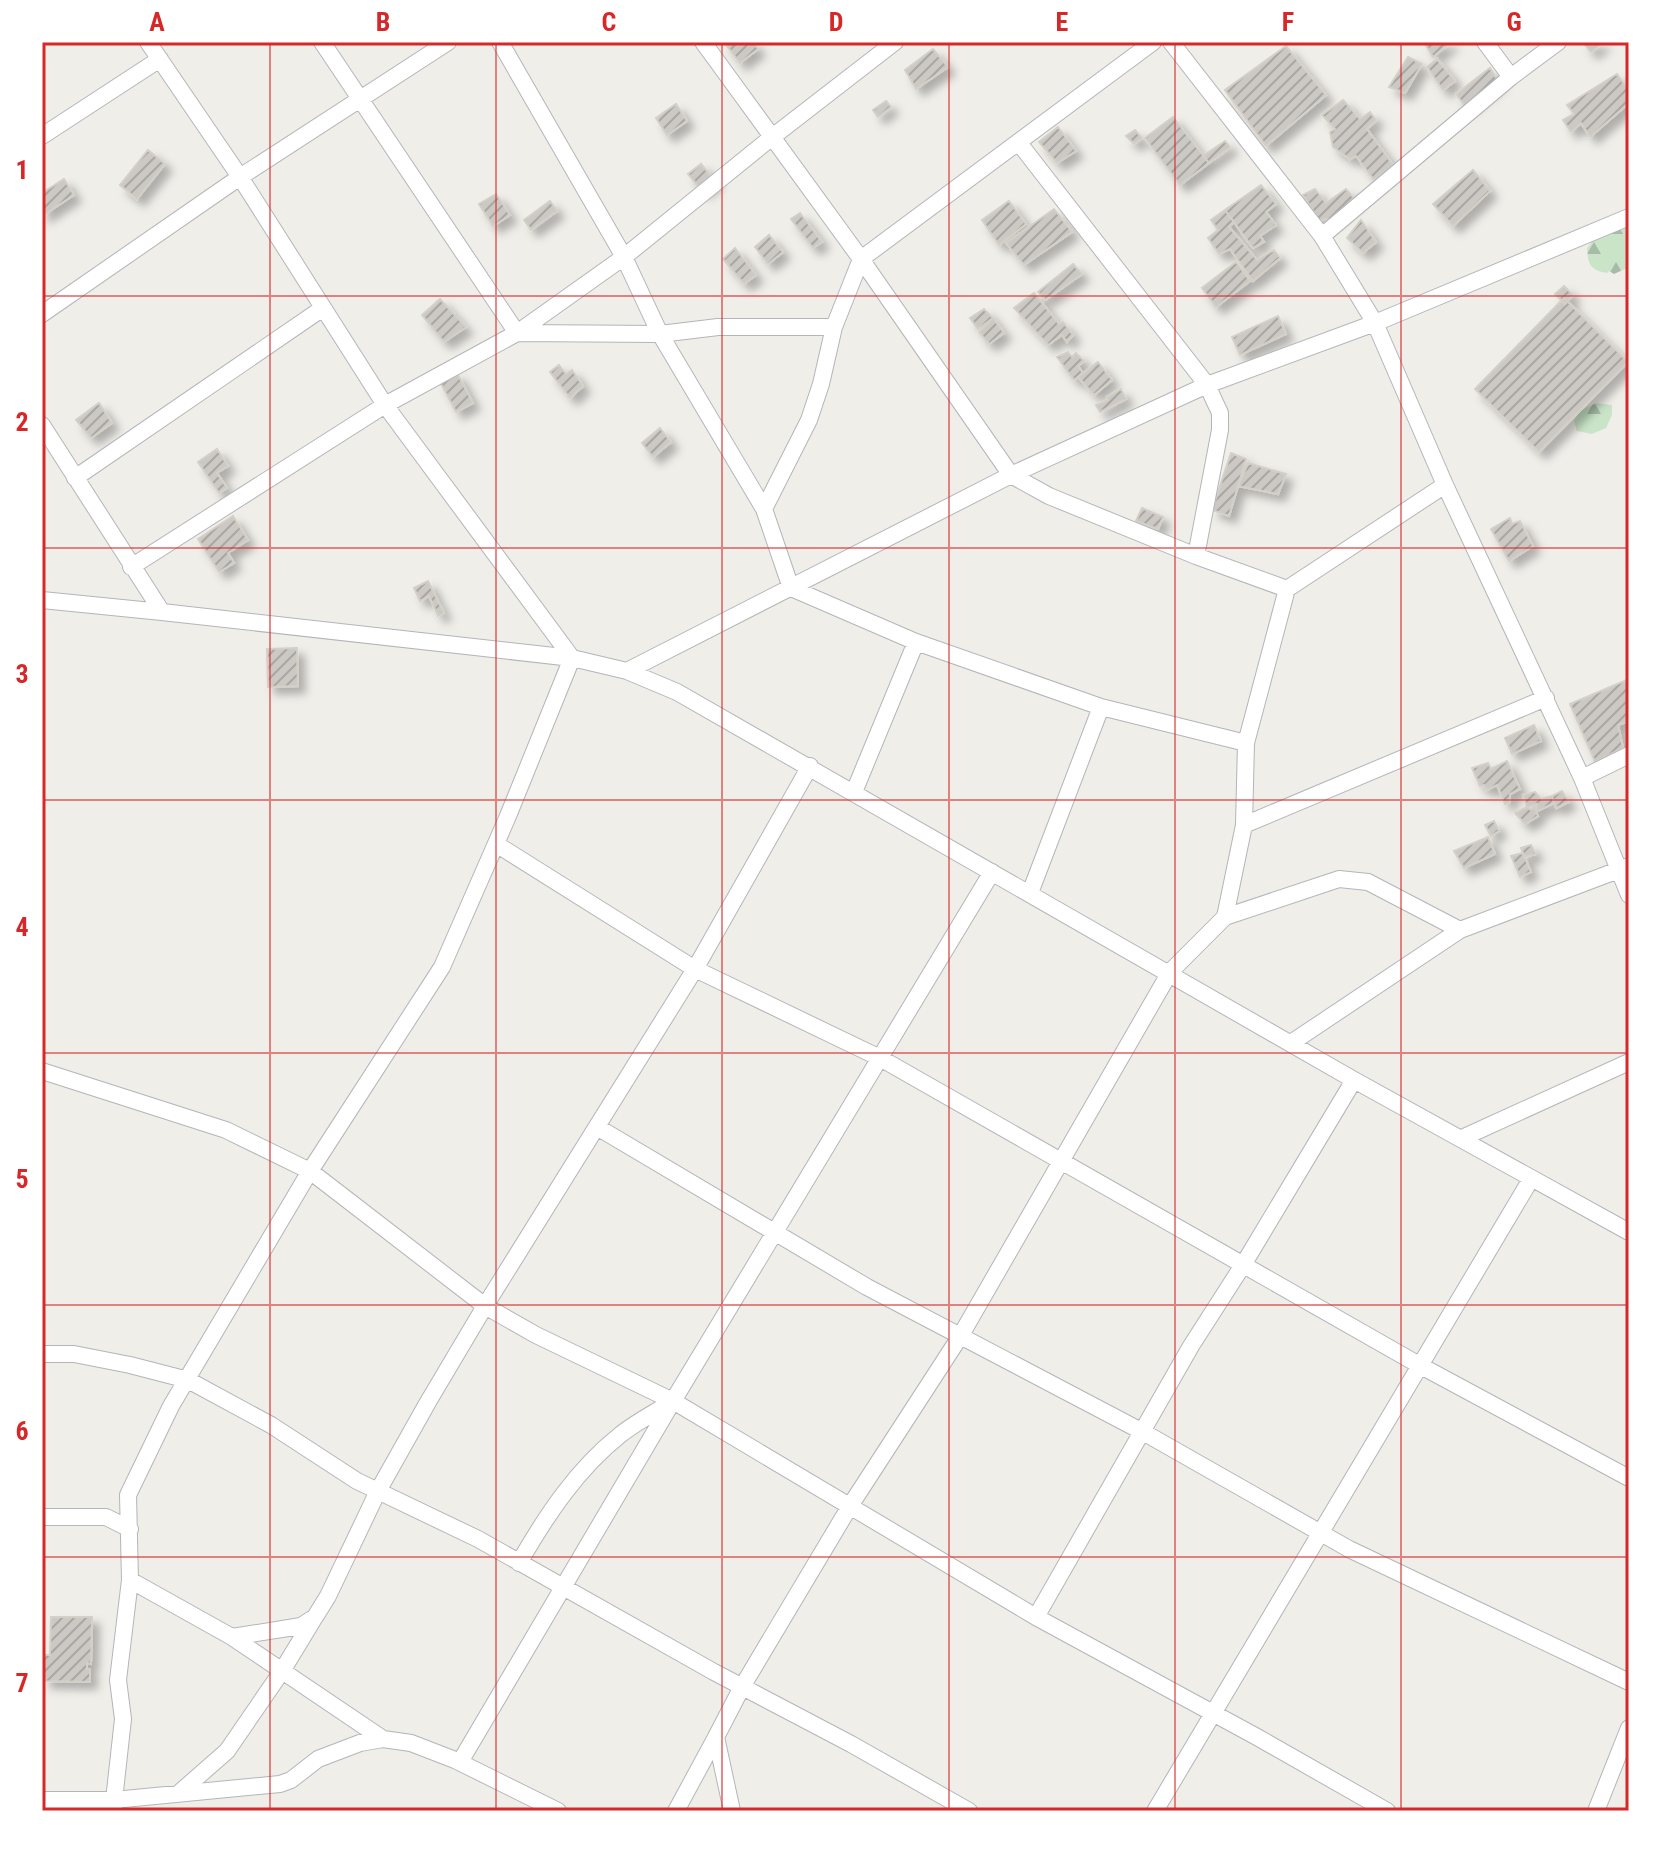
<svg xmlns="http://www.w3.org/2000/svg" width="1671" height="1853" font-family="'Roboto Condensed',sans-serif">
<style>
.forest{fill:url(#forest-firs)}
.building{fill:url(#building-hatch);stroke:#d4d0c7;stroke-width:2;filter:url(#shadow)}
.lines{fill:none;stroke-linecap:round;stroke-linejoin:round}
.minor-casing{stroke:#b3b5b9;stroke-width:18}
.minor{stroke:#fff;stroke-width:16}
.grid{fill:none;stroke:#d62828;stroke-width:2;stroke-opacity:0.55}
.neatline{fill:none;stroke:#d62828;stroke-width:3}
.grid-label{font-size:26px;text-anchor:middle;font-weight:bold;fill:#d62828}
</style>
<defs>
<pattern id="forest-firs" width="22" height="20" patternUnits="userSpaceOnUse" patternTransform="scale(2)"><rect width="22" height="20" fill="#cae4c8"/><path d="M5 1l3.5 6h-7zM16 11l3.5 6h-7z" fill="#a7bca6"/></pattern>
<pattern id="building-hatch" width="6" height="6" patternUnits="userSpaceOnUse" patternTransform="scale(2)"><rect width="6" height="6" fill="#ccc9c5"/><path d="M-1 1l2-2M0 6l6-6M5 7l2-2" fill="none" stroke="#a9a7a4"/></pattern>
<filter id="shadow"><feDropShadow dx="7" dy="7" stdDeviation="4" flood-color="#0004"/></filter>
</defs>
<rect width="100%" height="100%" fill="#f0eee9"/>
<path class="forest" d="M1628,224l1,47 -4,-2 -11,5 -5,-3 -2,2c-16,-3 -19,-7 -20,-25l4,-5 -2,-4z
M1596,403l16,2v10l-6,13 -14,6 -15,-3 -3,-10 6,-10z"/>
<path class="building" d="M724,42h29l5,7 -18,14z
M1424,42h27l-18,15z
M1583,42h20l-12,10z
M1286,46l40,49 -60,51 -41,-56z
M933,49l15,18 -32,22 -11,-19z
M1408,57l14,7 -17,29 -16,-6z
M1437,59l18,22 -12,9 -16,-23z
M1490,68l8,13 -33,25 -9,-12z
M1617,74l12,17v12l-39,34 -9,-14 -10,9 -8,-12 11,-6 -7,-9z
M1343,100l17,19 10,-7 6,8 -9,9 26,36 -19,15 -18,-24 -6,3 -17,-12 -3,-15 5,-3 -13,-14z
M886,101l5,6 -13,10 -5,-7z
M676,104l11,17 -20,14 -11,-17z
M1173,117l36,46 -29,22 -35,-47z
M1058,127l18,24 -19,12 -18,-21z
M1135,130l7,8 -8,6 -8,-8z
M1225,141l5,6 -21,16 -6,-7z
M148,150l17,14 -28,35 -17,-14z
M701,164l14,17 -13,10 -14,-17z
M1473,170l17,21 -37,35 -20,-22z
M64,179l10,16 -32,21v-23z
M1261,185l15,19 -10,8 10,13 -16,11 4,6 -11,6 -28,-38z
M1315,189l11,14 20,-14 8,9 -24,21 -11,1 -16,-25z
M496,194l14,21 -17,11 -14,-22z
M550,201l7,10 -26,19 -7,-10z
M1009,201l17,23 -27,21 -17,-25z
M1054,209l18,23 -48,33 -18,-22z
M1225,210l9,12 -5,5 28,33 17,-10 6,8 -27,23 -23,-32 -11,5 -11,-16 10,-8 -7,-10z
M800,213l22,29 -9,6 -22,-29z
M1361,220l15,22 -13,11 -16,-15z
M769,235l14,17 -15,12 -13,-17z
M735,248l21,27 -12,9 -21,-25z
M1236,262l14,19 -34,26 -14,-19z
M1073,264l9,10 -37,26 -7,-8z
M1564,286l9,9 -8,9 -10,-10z
M1034,293l25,31 4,-2 10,13 -6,7 -5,-7 -14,10 -34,-37z
M1564,298l64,64 -89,90 -64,-63z
M440,299l26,28 -22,15 -22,-27z
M984,309l9,9 -15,11 -8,-11z
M1278,316l8,18 -46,21 -8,-18z
M993,318l11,15 -15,11 -10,-12z
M1068,352l4,5 4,-4 8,8 -6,5 5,7 -9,7 -17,-23z
M1098,362l14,18 -18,15 -16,-18z
M559,365l7,9 6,-4 11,16 -13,12 -20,-26z
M457,373l16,30 -17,9 -16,-30z
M1121,389l5,10 -26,13 -4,-7 12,-5 -1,-3z
M99,403l13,20 -21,15 -15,-18z
M660,428l11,14 -18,15 -11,-14z
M217,449l11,17 -11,7 10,15 -8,5 -21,-31z
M1231,453l15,6 -17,57 -17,-6z
M1248,463l38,11 -8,20 -40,-8z
M1142,508l21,9 -5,12 -22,-8z
M233,516l15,24 -20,13 6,10 -15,9 -21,-33z
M1510,518l2,6 8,-3 13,25 -24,15 -18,-32z
M428,581l16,32 -6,3 -9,-20 -9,5 -6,-13z
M297,648l1,38 -30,1 -1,-38z
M1629,679v42l-11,4 5,23 -28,14 -25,-58z
M1534,725l7,16 -29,13 -7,-16z
M1507,761l13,28 -10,5v8l-5,2 -8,-19 -10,5 -3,-5 -4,1 -8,-18 16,-5 3,6z
M1562,791l7,11 -13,6 -4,-12z
M1535,792l6,7 11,-3 2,7 -18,9 1,-8 -10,3 -4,-12z
M1527,807l4,3 3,-3 4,9 -13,8 -10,-11z
M1494,821l5,10 -8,5 -6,-11z
M1488,837l7,17 -31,14 -10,-17z
M1531,845l5,9 -12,3 -3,-9z
M1523,853l8,19 -11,5 -9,-21z
M51,1617h41l-1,47 -4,-1v6h3v13l-46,-1v-26h6z"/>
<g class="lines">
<defs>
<path id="minor" d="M148,42l92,135 145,228 187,253 -64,158 -66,151 -132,204 -139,235 -43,89 2,85 -12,100 5,39 -9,81 166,-16 11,-4 27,-21 42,-16 23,-4 28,4 44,17 103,51
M322,42l195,291
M500,42l124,215 36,77 104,175
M703,42l158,217 150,216 38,21 147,60 91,33
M1153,42l-292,217 -27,68 -13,57 -12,36 -45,89 27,79 125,54 185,65 145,36
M1171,42l151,194 53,87 70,162 137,293 47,117
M1485,42l26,35
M42,136l118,-77
M1019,143l188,242 13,28v17l-24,126
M1322,236l189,-159 47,-35
M42,314l198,-137 208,-135
M517,333l143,1 58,-7h116
M42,425l120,187 410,46 55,13 50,21 677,388 275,152
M75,478l248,-170
M131,567l254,-162 132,-72 107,-76 147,-119 124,-96
M42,600l120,12
M627,671l384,-196 196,-90 168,-62 254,-106
M1582,778l47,-23
M854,792l62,-150
M1244,825l302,-127
M496,844l199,125 185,89 541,308 208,112
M1030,893l71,-186
M1225,917l114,-38 29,3 92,48
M1291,1043l169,-113 169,-64
M42,1071l184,59 84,41 175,135 51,29 137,66 363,216 221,120 130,74
M597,1127l270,160 276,145 206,117 280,133
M1462,1138l167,-76
M42,1354h32l56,11 58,15 83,45 86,56 121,58 236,133 137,72 118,67
M42,1517h64l24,12
M519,1563c27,-47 58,-94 101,-128 16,-13 36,-23 53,-34l319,-529
M130,1580l102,57 69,-11 14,-9 13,-21 50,-105 50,-89 57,-96 210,-337 115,-203
M1036,1617l155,-271 52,-81 111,-185
M232,1637l151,102
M460,1762l210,-356
M178,1794l49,-43 55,-80 31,-51
M42,1800h72v10
M676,1811l40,-74
M732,1811l-16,-74 26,-50 108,-181 111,-171 209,-363 55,-55 19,-92 2,-82 41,-154 158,-104
M1155,1811l376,-632
M1596,1811l33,-83"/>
</defs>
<use href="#minor" class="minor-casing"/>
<use href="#minor" class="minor"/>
</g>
<path class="grid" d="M270,42v1769M496,42v1769M722,42v1769M949,42v1769M1175,42v1769M1401,42v1769M42,296h1587M42,548h1587M42,800h1587M42,1053h1587M42,1305h1587M42,1557h1587"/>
<rect width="1671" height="1853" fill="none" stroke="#ffffff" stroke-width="88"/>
<rect x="44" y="44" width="1583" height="1765" class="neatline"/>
<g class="grid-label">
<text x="157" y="31">A</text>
<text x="383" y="31">B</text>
<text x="609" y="31">C</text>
<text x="836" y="31">D</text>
<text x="1062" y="31">E</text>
<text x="1288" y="31">F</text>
<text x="1514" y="31">G</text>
<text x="22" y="179">1</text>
<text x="22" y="431">2</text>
<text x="22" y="683">3</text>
<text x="22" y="936">4</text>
<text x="22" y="1188">5</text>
<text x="22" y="1440">6</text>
<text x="22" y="1692">7</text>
</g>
</svg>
